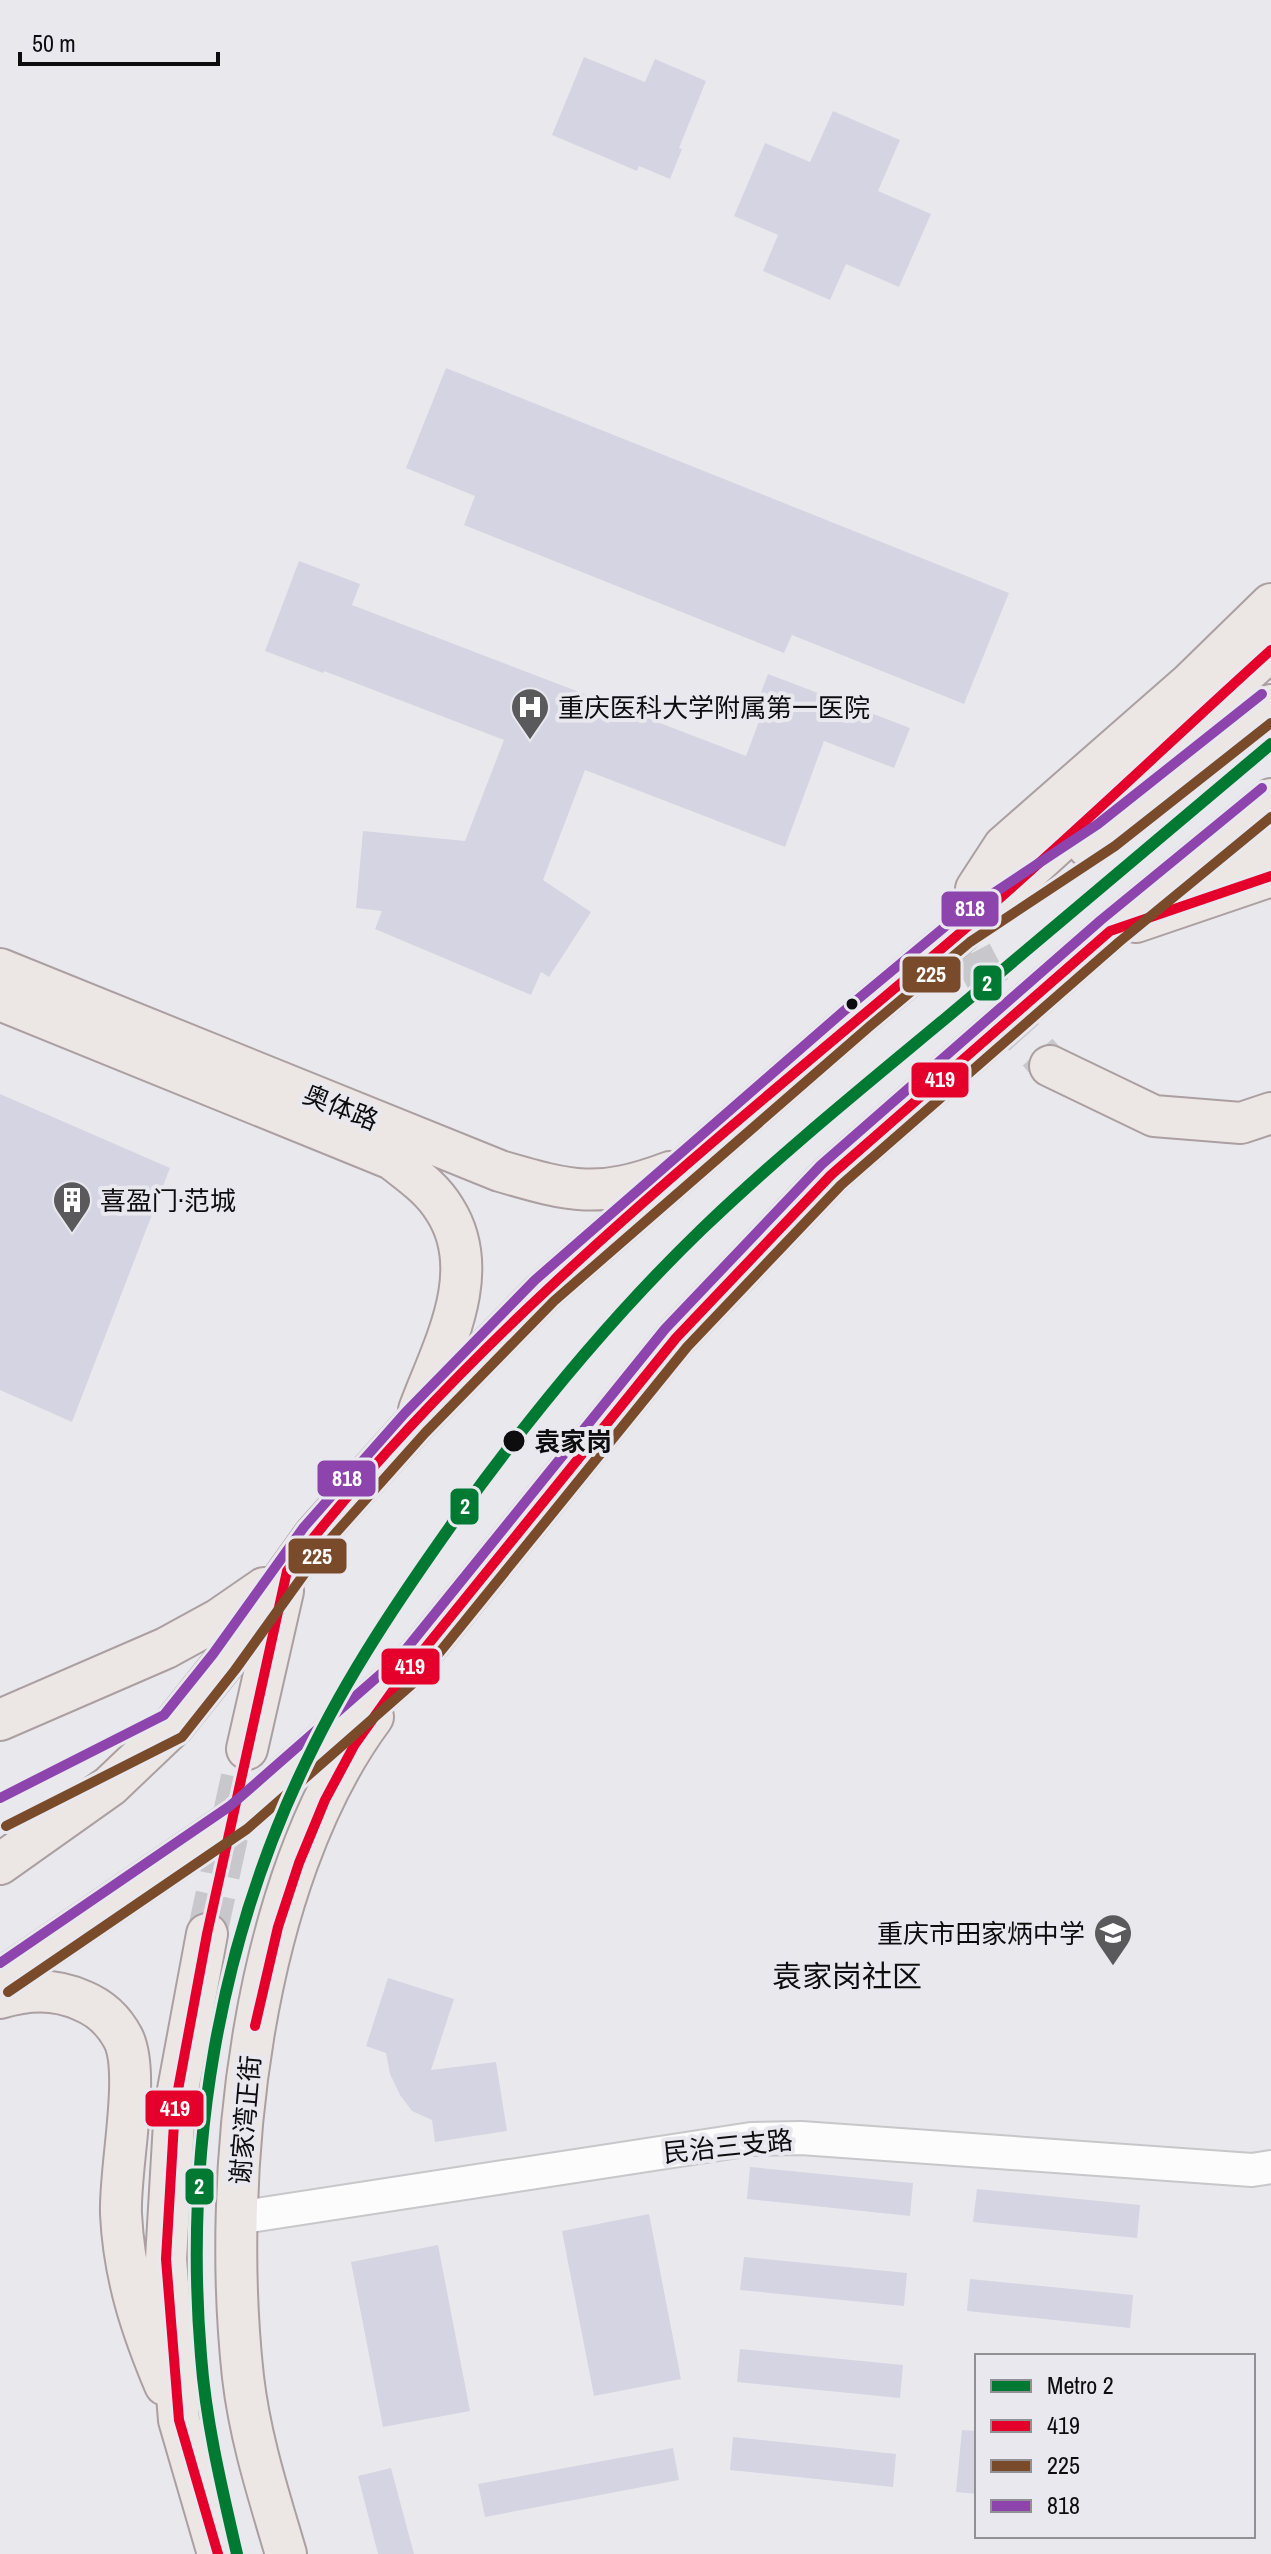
<svg xmlns="http://www.w3.org/2000/svg" width="1271" height="2554" font-family="'Archivo Narrow','Noto Sans SC',sans-serif">
<style>
.building{fill:#d5d4e2}
.lines{fill:none;stroke-linecap:round;stroke-linejoin:round}
.major-tunnel{stroke:#c8c8cc;stroke-width:40;stroke-dasharray:40 20;stroke-linecap:butt}
.minor-casing{stroke:#c7c7ca;stroke-width:36}
.major-casing{stroke:#ab9fa1;stroke-width:44}
.minor{stroke:#fcfcfc;stroke-width:32}
.major{stroke:#ece6e5;stroke-width:40}
.bus-1-casing{stroke:#e8e8ee;stroke-width:16}
.bus-2-casing{stroke:#e8e8ee;stroke-width:16}
.bus-3-casing{stroke:#e8e8ee;stroke-width:16}
.bus-1{stroke:#e4002b;stroke-width:10}
.bus-2{stroke:#7a4b2a;stroke-width:10}
.bus-3{stroke:#8e44ad;stroke-width:10}
.metro-1-casing{stroke:#e8e8ee;stroke-width:18}
.metro-1{stroke:#007a33;stroke-width:12}
.bus-dot{fill:#0d0d0f;stroke:#e8e8ee;stroke-width:3}
.labels{text-anchor:middle;dominant-baseline:central;stroke-width:8;stroke-linejoin:round;paint-order:stroke}
.poi-label{font-size:26px;fill:#0d0d0f;stroke:#e8e8ee;text-anchor:start}
.street-label{font-size:26px;fill:#0d0d0f;stroke:#e8e8ee}
.stop-label{font-size:26px;font-weight:bold;fill:#0d0d0f;stroke:#e8e8ee;text-anchor:start}
.quarter-label{font-size:30px;fill:#0d0d0f;stroke:#e8e8ee}
.line-badge{stroke:#e8e8ee;stroke-width:3}
.badge-label{font-size:22px;text-anchor:middle;font-weight:bold;fill:#fff}
</style>
<rect width="100%" height="100%" fill="#e9e9ed"/>
<path class="building" d="M584,57l61,25 10,-23 51,22 -27,67 3,1 -12,30 -31,-13 -2,5 -85,-36z
M833,111l67,29 -22,51 53,23 -32,73 -53,-23 -16,36 -67,-29 15,-36 -44,-19 31,-73 45,19z
M446,368l563,225 -45,111 -172,-69 -8,18 -320,-128 11,-29 -69,-28z
M299,561l61,23 -8,21 394,151 15,-40 -8,-3 15,-39 142,54 -16,40 -70,-27 -39,106 -200,-77 -42,110 48,32 -42,65 -8,-5 -10,23 -156,-66 7,-18 -26,-3 7,-77 102,10 39,-101 -180,-69 -1,2 -58,-22z
M0,1094l170,74 -98,254 -72,-32z
M388,1978l66,21 -23,71 65,-8 11,69 -72,11 -3,-22 -20,-9 -12,-16 -10,-21 -4,-21 -20,-7z
M750,2167l163,16 -3,33 -163,-17z
M977,2189l163,16 -3,33 -164,-16z
M649,2214l32,165 -87,17 -32,-165z
M438,2245l32,166 -87,16 -32,-165z
M744,2257l163,16 -3,33 -164,-16z
M970,2279l163,16 -3,33 -163,-17z
M740,2349l163,16 -3,33 -163,-16z
M962,2430l15,1v63l-21,-2z
M733,2437l163,17 -3,33 -163,-17z
M673,2448l6,32 -194,37 -7,-33z
M391,2468l23,86h-36l-20,-78z"/>
<g class="lines">
<path class="major-tunnel" d="M976,893l-4,60 33,63 45,50
M207,1934l40,-185"/>
<defs>
<path id="minor" d="M237,2218l514,-79 50,-1 451,32 19,-3"/>
<path id="major" d="M1088,847l183,-142
M1206,861l65,-20
M976,889l28,-43 186,-163 81,-79
M1136,922l135,-46
M0,969l500,202c72,21 98,28 170,1
M0,1000l392,159c19,15 40,29 53,51 40,63 -3,138 -26,200
M1050,1066l104,50 87,7 30,-10
M0,1720l166,-72 53,-29 45,-31
M247,1749l36,-158
M0,1864l110,-78 63,-60 51,-64 90,-126 101,-113 129,-132 317,-276 101,-84 309,-281
M207,1934l-32,172 -9,153 13,161 39,134
M0,1980l239,-163 170,-149 267,-330 155,-163 279,-244 161,-132
M0,1998c29,-9 56,-10 83,3 17,7 31,20 40,37 18,35 -4,132 -2,176 3,62 20,114 44,171
M286,2554c-17,-58 -36,-116 -43,-177 -22,-200 7,-494 130,-660"/>
</defs>
<use href="#minor" class="minor-casing"/>
<use href="#major" class="major-casing"/>
<use href="#minor" class="minor"/>
<use href="#major" class="major"/>
<defs>
<path id="bus-1" d="M255,2026l23,-99 21,-64 26,-63 30,-56 54,-76 267,-330 155,-163 279,-244 161,-55
M218,2554l-39,-134 -13,-161 9,-153 32,-172 80,-363c189,-245 439,-438 673,-638 106,-91 207,-189 311,-283"/>
<path id="bus-2" d="M6,1826l176,-89 53,-67 90,-125 100,-112 129,-132 316,-275 100,-84 145,-96 156,-123
M8,1992l239,-163 171,-150 269,-332 154,-162 278,-243 152,-125"/>
<path id="bus-3" d="M0,1798l164,-83 49,-61 91,-127 101,-114 130,-133 317,-276 101,-84 145,-96 164,-130
M0,1963l230,-157 169,-148 266,-329 156,-164 280,-245 161,-132"/>
</defs>
<use href="#bus-1" class="bus-1-casing"/>
<use href="#bus-2" class="bus-2-casing"/>
<use href="#bus-3" class="bus-3-casing"/>
<use href="#bus-1" class="bus-1"/>
<use href="#bus-2" class="bus-2"/>
<use href="#bus-3" class="bus-3"/>
<defs>
<path id="metro-1" d="M237,2554c-15,-65 -31,-131 -36,-198 -17,-204 17,-413 107,-598 40,-84 93,-162 147,-238 74,-103 155,-202 246,-290 78,-75 162,-143 245,-212 108,-91 216,-183 325,-274"/>
</defs>
<use href="#metro-1" class="metro-1-casing"/>
<use href="#metro-1" class="metro-1"/>
</g>
<defs>
<symbol id="hospital-pin" viewBox="-11 -11 22 30"><path d="M0 17L-7.5 6A9.5 9.5 0 1 1 7.5 6Z" fill="#5a5a5d" stroke="#e8e8ee"/><path d="M-5-5h3v3.5h4V-5h3V5h-3V1.5h-4V5h-3Z" fill="#fff"/></symbol>
<symbol id="building-pin" viewBox="-11 -11 22 30"><path d="M0 17L-7.5 6A9.5 9.5 0 1 1 7.5 6Z" fill="#5a5a5d" stroke="#e8e8ee"/><path d="M-4-6H4V6H1V3H-1V6H-4ZM-2.5-4.3h1.7v1.8h-1.7ZM.8-4.3h1.7v1.8H.8ZM-2.5-1h1.7V.8h-1.7ZM.8-1h1.7V.8H.8Z" fill="#fff"/></symbol>
<symbol id="school-pin" viewBox="-11 -11 22 30"><path d="M0 17L-7.5 6A9.5 9.5 0 1 1 7.5 6Z" fill="#5a5a5d" stroke="#e8e8ee"/><path d="M0-5L7-2L0 1L-7-2ZM-4 1L0 2.5L4 1V4Q0 6-4 4Z" fill="#fff"/></symbol>
</defs>
<g fill-rule="evenodd">
<use href="#hospital-pin" x="508" y="685" width="44" height="60"/>
<use href="#building-pin" x="50" y="1178" width="44" height="60"/>
<use href="#school-pin" x="1091" y="1911" width="44" height="60"/>
</g>
<g class="bus-dot">
<circle cx="852" cy="1004" r="7"/>
<circle cx="514" cy="1441" r="12"/>
</g>
<g class="labels">
<g class="poi-label">
<text x="558" y="707">重庆医科大学附属第一医院</text>
<text x="100" y="1200">喜盈门·范城</text>
<text x="1085" y="1933" text-anchor="end">重庆市田家炳中学</text>
</g>
<g class="street-label">
<text transform="translate(341 1107) rotate(22)">奥体路</text>
<text transform="translate(245 2120) rotate(-85)">谢家湾正街</text>
<text transform="translate(728 2146) rotate(-6)">民治三支路</text>
</g>
<g class="stop-label">
<text x="534" y="1441">袁家岗</text>
</g>
<g class="quarter-label">
<text x="847" y="1976">袁家岗社区</text>
</g>
</g>
<g class="line-badge">
<rect x="940" y="890" width="60" height="38" rx="8" fill="#8e44ad"/>
<rect x="901" y="955" width="61" height="39" rx="8" fill="#7a4b2a"/>
<rect x="972" y="964" width="31" height="38" rx="8" fill="#007a33"/>
<rect x="910" y="1061" width="60" height="38" rx="8" fill="#e4002b"/>
<rect x="316" y="1459" width="61" height="39" rx="8" fill="#8e44ad"/>
<rect x="449" y="1487" width="31" height="39" rx="8" fill="#007a33"/>
<rect x="287" y="1537" width="61" height="38" rx="8" fill="#7a4b2a"/>
<rect x="380" y="1647" width="61" height="39" rx="8" fill="#e4002b"/>
<rect x="144" y="2089" width="61" height="39" rx="8" fill="#e4002b"/>
<rect x="184" y="2167" width="31" height="39" rx="8" fill="#007a33"/>
</g>
<g class="badge-label">
<text x="970" y="916">818</text>
<text x="931" y="982">225</text>
<text x="987" y="991">2</text>
<text x="940" y="1087">419</text>
<text x="347" y="1486">818</text>
<text x="465" y="1514">2</text>
<text x="317" y="1564">225</text>
<text x="410" y="1674">419</text>
<text x="175" y="2116">419</text>
<text x="199" y="2194">2</text>
</g>
<rect x="975" y="2354" width="280" height="184" fill="#e8e8ee" stroke="#909095" stroke-width="2"/>
<rect x="991" y="2380" width="40" height="12" fill="#007a33" stroke="#909095" stroke-width="2"/>
<text x="1047" y="2394" font-size="24" fill="#0d0d0f">Metro 2</text>
<rect x="991" y="2420" width="40" height="12" fill="#e4002b" stroke="#909095" stroke-width="2"/>
<text x="1047" y="2434" font-size="24" fill="#0d0d0f">419</text>
<rect x="991" y="2460" width="40" height="12" fill="#7a4b2a" stroke="#909095" stroke-width="2"/>
<text x="1047" y="2474" font-size="24" fill="#0d0d0f">225</text>
<rect x="991" y="2500" width="40" height="12" fill="#8e44ad" stroke="#909095" stroke-width="2"/>
<text x="1047" y="2514" font-size="24" fill="#0d0d0f">818</text>
<path d="M20 52v12h198v-12" fill="none" stroke="#0d0d0f" stroke-width="4"/>
<text x="32" y="52" font-size="24" fill="#0d0d0f" stroke="#e8e8ee" stroke-width="6" paint-order="stroke">50 m</text>
</svg>
